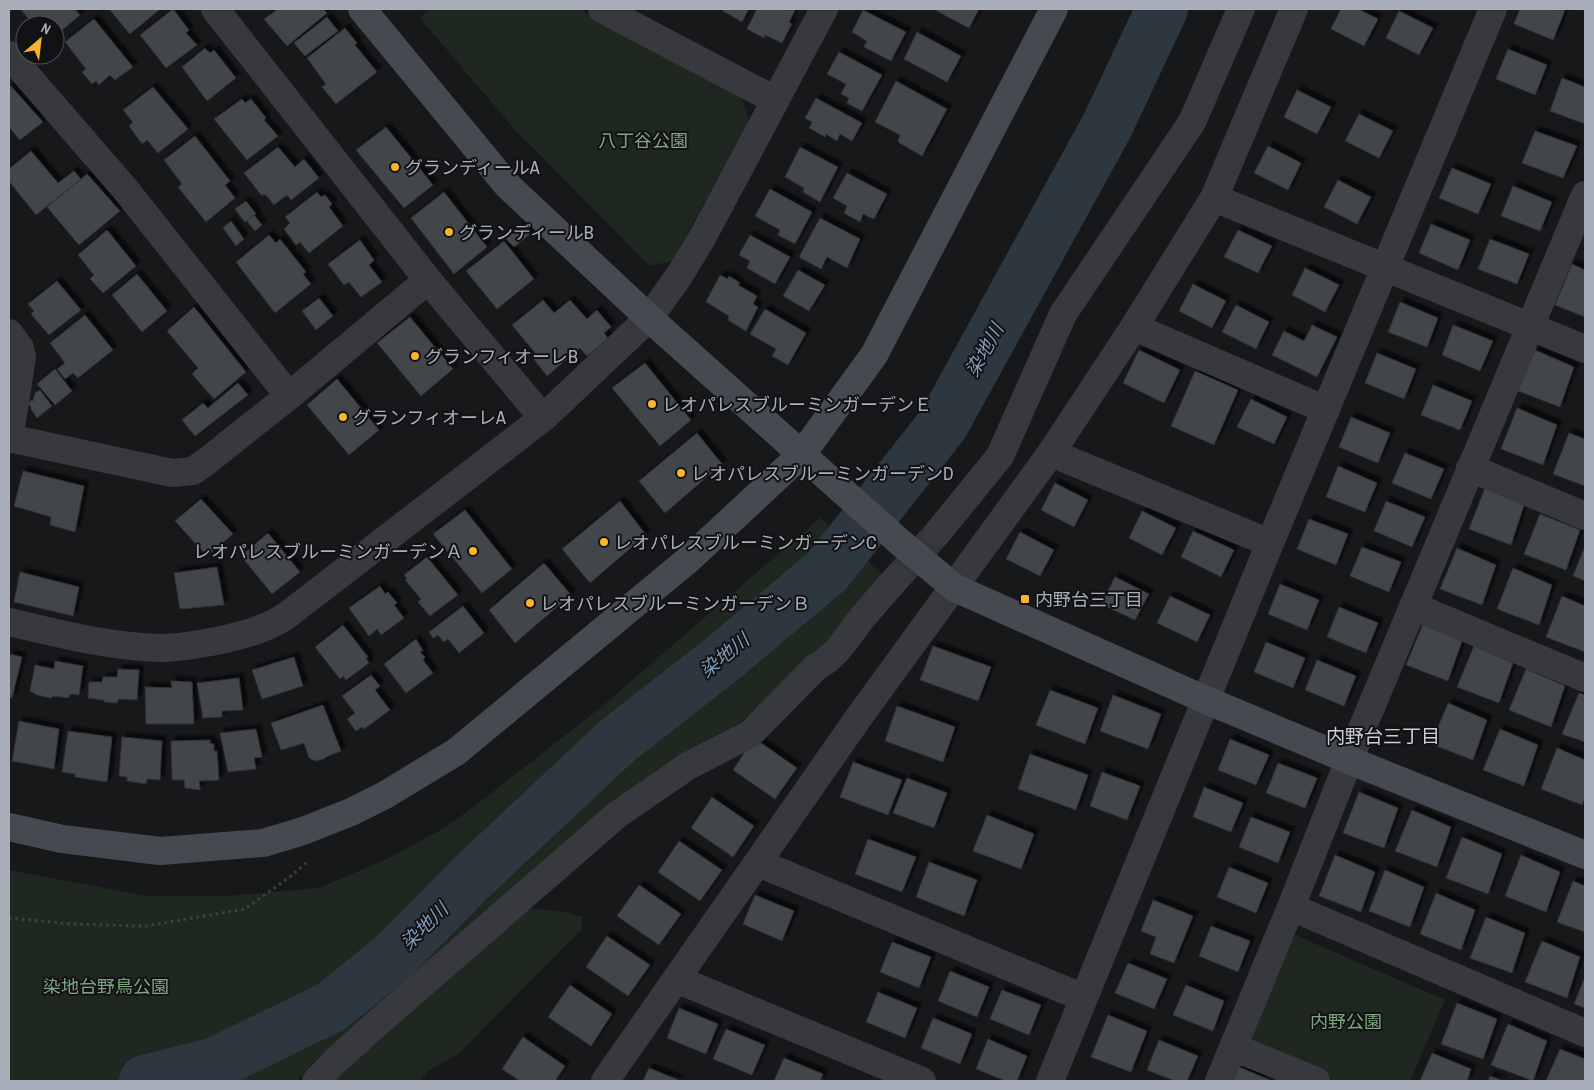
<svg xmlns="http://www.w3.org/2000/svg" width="1594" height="1090" font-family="'Archivo Narrow','Noto Sans JP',sans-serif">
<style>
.green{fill:#1f2820}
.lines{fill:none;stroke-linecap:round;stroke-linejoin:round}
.river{stroke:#2d373f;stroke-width:52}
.building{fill:#43454a;stroke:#313136;filter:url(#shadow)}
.street-tunnel{stroke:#34363a;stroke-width:28;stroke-dasharray:28 14;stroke-linecap:butt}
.path{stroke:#3e4146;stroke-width:3;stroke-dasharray:2.5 4;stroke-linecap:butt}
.street{stroke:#38393f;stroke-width:28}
.secondary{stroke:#46494f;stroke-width:28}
.poi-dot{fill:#fbb22f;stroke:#121215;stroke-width:2}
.labels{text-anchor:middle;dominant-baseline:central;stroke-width:4;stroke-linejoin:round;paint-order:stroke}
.park-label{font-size:18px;fill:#7fa681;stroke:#121215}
.poi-label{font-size:18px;fill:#a9afba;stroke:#121215;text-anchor:start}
.water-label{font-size:19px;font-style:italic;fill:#7f9eb7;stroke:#121215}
.neighbourhood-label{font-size:19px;fill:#caced6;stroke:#121215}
</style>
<defs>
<filter id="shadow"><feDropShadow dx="4.5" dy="-4.5" stdDeviation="1" flood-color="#0009"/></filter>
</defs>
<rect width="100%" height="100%" fill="#17181a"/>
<path class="green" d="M431,9h148l163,88 7,25 -77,139 -22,5 -134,-135 -96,-113z
M820,518l63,57 -65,77 -11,7 -67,64 -54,28 -71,48 -76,68 -31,24 -95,87 -99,83 -17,20h-288v-211l138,26h82l90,-8 70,-30 57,-31 43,-32 111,-87z
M523,909c21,0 39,1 59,8l-1,13 -123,124 -30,17 -9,10h-85z
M1293,934l152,66 -35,81h-74l-90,-38z"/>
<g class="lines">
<path class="river" d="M145,1081l71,-18 115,-56 63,-51 79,-80 144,-135 105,-82 105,-88 116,-147 164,-298 55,-117"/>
</g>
<path class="building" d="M20,9h55l5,6 -25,21v-11l-30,1 -2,-3 6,-4z
M109,9h49l1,1 -29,24z
M173,9l16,21 -3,3 11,12 -31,23 -26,-33z
M278,9h45l4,4 -40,33 -23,-27z
M720,9h29l-7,13z
M757,9l38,1 -6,12 3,2 -10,19 -17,-8 -1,3 -17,-9z
M933,9h46l-10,19z
M1341,9h17l20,10 -14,27 -33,-17z
M1520,9l45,1 -12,30 -39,-16z
M863,10l43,22 -15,29 -27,-14 3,-6 -15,-9z
M1399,11l34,17 -14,27 -33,-17z
M327,17l11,14 -33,25 -11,-13z
M94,19l39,48 -18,13 -5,-5 -11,10 -3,-4 -4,3 -10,-12 4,-3 -21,-27z
M345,28l12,15 -2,2 22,27 -41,32 -14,-17 4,-3 -19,-26z
M917,32l44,24 -14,26 -43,-23z
M205,48l5,5 4,-3 22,28 -29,23 -25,-34z
M1508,49l39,16 -12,30 -39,-16z
M839,52l43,23 -20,36 -15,-8 2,-5 -8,-4 5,-10 -19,-10z
M1562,78l23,9v37l-35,-13z
M896,81l51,28 -25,47 -24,-14 2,-7 -25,-13z
M9,84l34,38 -23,18 -11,-13z
M153,87l35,42 -30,24 -11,-13 -5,4 -13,-18 4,-4 -10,-12z
M1297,90l34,17 -14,27 -33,-17z
M816,98l46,25 -10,18 -12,-7 -3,7 -11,-7 -1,3 -16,-9 3,-6 -7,-4z
M242,99l3,4 6,-4 15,19 -2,2 14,16 -31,24 -33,-41z
M1359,114l34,17 -14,27 -34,-17z
M386,127l47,58 -29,23 -48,-58z
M1535,131l42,15 -14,32 -41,-15z
M195,136l35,45 -5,4 10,13 -29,24 -28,-35 4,-3 -18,-24z
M1268,146l33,17 -13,27 -34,-17z
M278,147l17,20 9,-8 15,19 -28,22 -4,-5 -13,10 -8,-10h-5l-17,-22z
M800,147l38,20 -18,35 -17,-10 1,-4 -19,-11z
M31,151l27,32 16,-12 7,8 -45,36 -27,-34v-12z
M1452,168l39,16 -13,30 -39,-16z
M847,173l40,21 -13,25 -11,-5 -3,8 -16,-9 3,-7 -14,-8z
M87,174l33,37 -41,34 -32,-38z
M1338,180l33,17 -14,27 -33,-17z
M1513,186l39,16 -12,29 -39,-15z
M770,189l42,23 -17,32 -17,-9 2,-5 -25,-14z
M317,192l4,5 4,-2 7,9 -3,3 14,19 -34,27 -9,-11 -4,3 -12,-16 6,-6 -5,-6z
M444,192l43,55 -33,27 -43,-56z
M246,201l10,13 -11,8 -10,-13z
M254,215l8,10 -7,6 -8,-10z
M820,218l40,21 -13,29 -20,-11 -6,12 -22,-12z
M231,221l13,18 -8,7 -13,-18z
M523,224l8,9 -17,14 -8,-8z
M1431,224l39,16 -12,30 -39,-17z
M107,230l29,36 -33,27 -13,-14 4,-4 -16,-20z
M1238,230l34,16 -14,27 -34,-16z
M269,235l7,8 4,-4 26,33 -3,2 8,10 -36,29 -39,-51z
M750,235l40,22 -15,27 -28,-16 3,-7 -11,-6z
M1490,239l39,15 -12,30 -39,-15z
M360,240l14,20 -5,5 13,17 -21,15 -12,-15 -5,3 -16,-21z
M504,241l30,38 -37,30 -31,-38z
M1572,264l13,6v47l-30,-12z
M1305,268l34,17 -14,27 -33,-17z
M798,270l27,15 -16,26 -26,-15z
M137,274l30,37 -25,21 -30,-37z
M720,275l8,4 1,-3 11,7 -2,2 19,11 -4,8 5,3 -12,24 -18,-11 1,-4 -23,-14z
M57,281l24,29 -32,25 -18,-21 3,-3 -6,-7z
M1193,284l33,17 -14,27 -33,-17z
M319,298l14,18 -17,14 -14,-19z
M543,300l11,13 16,-13 17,19 10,-9 14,17 -7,6 4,5 -21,18 -7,-8 -33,28 -14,-18 4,-3 -25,-30z
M1400,302l38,16 -11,29 -39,-15z
M1236,305l33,17 -13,27 -34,-17z
M194,307l52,65 -32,27 -22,-25 6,-6 -31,-37z
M765,309l41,24 -18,32 -16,-9 4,-7 -26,-15z
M85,315l28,35 -35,28 -5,-5 -8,6 -8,-10 8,-6 -15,-20z
M410,317l43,52 -32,27 -44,-53z
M1312,325l25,12 -20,40 -45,-22 12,-24 20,10z
M1453,325l40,16 -13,30 -38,-16z
M1139,350l41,20 -16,33 -41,-20z
M1535,350l39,17 -14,40 -42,-16z
M1377,353l39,16 -12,30 -39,-16z
M645,363l46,57 -31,26 -48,-58z
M55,369l17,22 -17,14 -18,-21z
M1195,371l43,19 -24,55 -43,-19z
M337,379l42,51 -30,25 -42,-50z
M238,383l10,12 -53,41 -13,-16 21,-17 5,5z
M1433,385l39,16 -12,29 -39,-15z
M40,390l12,16 -15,12 -6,-9v-3l-3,-1 3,-5 2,1 2,-8z
M1251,399l36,18 -13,27 -37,-17z
M1517,408l40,17 -14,40 -42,-16z
M1351,417l39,16 -12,30 -39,-16z
M697,433l25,31 -57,49 -26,-32z
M1569,433l16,6v47l-32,-12z
M1405,453l39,16 -13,30 -39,-16z
M1338,466l39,17 -12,29 -39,-15z
M23,471l61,15 -9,46 -25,-7 1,-8 -37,-11z
M1055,483l33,17 -14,27 -33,-17z
M1485,488l39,17 -13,40 -42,-16z
M201,499l32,35 -26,22 -32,-35z
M620,501l26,34 -56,48 -28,-34z
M1386,501l39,16 -13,30 -38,-16z
M465,510l47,59 -30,24 -49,-59z
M1142,511l34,17 -14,27 -33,-17z
M1540,514l40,16 -14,40 -42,-16z
M1309,519l39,15 -12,31 -39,-16z
M1193,531l41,19 -13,27 -40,-20z
M1020,532l34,18 -14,26 -34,-17z
M268,533l32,39 -28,22 -31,-38z
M1585,546v35l-12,-5z
M1362,547l39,15 -12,30 -39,-16z
M1457,548l39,17 -14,40 -42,-16z
M427,557l31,38 -28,21 -12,-14 3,-3 -16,-19 2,-2 -3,-3z
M544,563l27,32 -56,48 -26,-33z
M217,567l7,38 -44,4 -6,-36z
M1513,568l39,17 -13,40 -42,-16z
M20,572l59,15 -6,29 -59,-14z
M1115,577l34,17 -14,26 -34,-16z
M1280,584l39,16 -12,30 -39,-16z
M380,586l5,8 3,-2 9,11 -3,2 10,13 -23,17 -4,-6 -8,7 -20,-28z
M1170,596l40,19 -13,27 -40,-19z
M1562,596l23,10v46l-39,-15z
M463,606l21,27 -25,20 -11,-14 -4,3 -6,-7 -5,3 -4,-6z
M1339,607l39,16 -12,30 -39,-16z
M1423,624l39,17 -14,40 -42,-16z
M343,625l25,32 -2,1 3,5 -23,17 -3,-4 -3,3 -25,-32z
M416,639l7,12 -3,1 5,5 -2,3 10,13 -27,20 -22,-29z
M1266,642l39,16 -12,30 -39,-16z
M933,646l58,21 -13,34 -58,-21z
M1474,646l39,17 -14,40 -42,-16z
M9,654l13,3 -10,41 -3,-1z
M294,657l9,29 -41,13 -10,-29z
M1317,660l39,16 -12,30 -39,-16z
M55,661l28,5 -4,29 -8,-1 -3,4 -15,-2 -2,2 -14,-3 -7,-4 5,-26 19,4z
M118,669l21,1 -2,30 -18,-1 -2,4 -12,-1 -2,-2 -15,-2 1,-16h13l1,-5h14z
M1526,669l39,17 -14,41 -42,-17z
M371,675l9,11 -5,4 15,20 -26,19 -2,-2 -6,4 -9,-12 8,-6 -13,-17z
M239,678l4,32 -21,1v6l-19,1 -6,-35z
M171,681l21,1 2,42h-48l-1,-37 27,1z
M1050,690l48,18 -13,36 -49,-19z
M1579,693l6,2v47l-23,-8z
M1113,695l48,19 -13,35 -48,-18z
M1448,703l39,17 -14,40 -42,-16z
M323,705l18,46 -15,6 -2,2 -8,2 -7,-3 -5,-15 -23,7 -10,-27z
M897,706l58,21 -12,35 -58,-21z
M19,721l40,8 -5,40 -42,-8z
M256,729l6,28 -8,1 2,11 -28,3 -8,-39z
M1500,729l38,16 -14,41 -41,-16z
M68,731l44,6 -5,45 -32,-5v-3l-13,-2z
M122,737l40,4 -2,39 -13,-1 -1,5 -19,-3v-4l-8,-1z
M754,738l43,30 -22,31 -42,-29z
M1230,739l39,16 -13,30 -38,-15z
M210,740v3l4,1v7h3l2,29 -20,1 1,9 -15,-2 -1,-8h-12l-1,-39z
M1557,748l28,12v36l-3,9 -41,-16z
M1030,754l58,21 -12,35 -58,-21z
M853,762l49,18 -14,35 -48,-18z
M1278,763l39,15 -12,30 -39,-15z
M1102,772l38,14 -13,34 -37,-14z
M907,778l40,15 -13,35 -41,-15z
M1204,787l39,16 -12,29 -38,-15z
M1359,792l39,16 -14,40 -41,-15z
M712,797l42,29 -21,31 -42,-29z
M1412,810l39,17 -14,40 -42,-16z
M987,815l47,19 -13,35 -48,-18z
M1251,817l39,15 -12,31 -39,-16z
M1462,837l40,17 -14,40 -42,-16z
M868,839l48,18 -14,35 -47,-18z
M679,841l43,29 -22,31 -42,-29z
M1335,855l40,17 -14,40 -42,-16z
M1521,855l39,17 -14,40 -41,-16z
M929,862l48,18 -13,36 -48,-19z
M1229,867l39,16 -12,30 -39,-16z
M1385,870l39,17 -14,40 -41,-16z
M1573,881l12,5v46l-28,-10z
M639,885l42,29 -22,31 -42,-29z
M1436,893l39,17 -14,40 -41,-16z
M755,895l39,16 -12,30 -39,-17z
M1153,900l40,16 -19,47 -24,-9 6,-17 -15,-6z
M1486,917l39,16 -13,40 -42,-15z
M1211,926l39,15 -12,31 -39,-16z
M607,936l43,29 -22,31 -42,-29z
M1542,941l38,16 -13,41 -42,-16z
M892,942l39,15 -12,31 -39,-16z
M1128,963l39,16 -13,30 -39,-16z
M950,971l39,16 -12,30 -39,-16z
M1585,977v31l-11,-4z
M570,985l42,29 -21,32 -43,-29z
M1186,985l38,16 -11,30 -40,-16z
M1002,990l39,15 -12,30 -39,-16z
M878,992l39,16 -12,30 -39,-16z
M1457,1003l40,16 -14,40 -42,-15z
M679,1008l39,16 -12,30 -39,-16z
M1108,1015l39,16 -16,41 -40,-15z
M933,1018l39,16 -12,30 -39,-16z
M1508,1024l39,17 -14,40 -42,-16z
M726,1029l39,16 -13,30 -39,-16z
M523,1037l42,29 -10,15h-35l-18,-12z
M988,1039l39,17 -10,25h-11l-30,-12z
M1159,1040l39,16 -11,25h-12l-28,-11z
M1560,1049l25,10v22h-39z
M1432,1053l39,16 -4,12h-47z
M784,1058l39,16 -3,7h-46z
M1239,1067l33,14h-39z
M649,1068l32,13h-38z
M1490,1076l13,5h-15z"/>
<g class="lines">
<path class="street-tunnel" d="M896,579l43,-48"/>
<path class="path" d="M9,918l63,6 74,2 99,-17 46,-33 15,-13"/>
<path class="street" d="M215,9l213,271 115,138
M602,9l173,91
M9,55l116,134 164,207
M1214,198l371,151
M1134,327l192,83
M9,333l11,15 2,9 -13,83
M9,438l163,35 21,-2 14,-10 82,-65 139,-116
M1051,453l219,90
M1470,468l115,48
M939,531l61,-75 63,-142 129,-192 49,-113
M1413,606l172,72
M9,622c49,11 100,25 151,26 20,0 41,-4 61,-8 23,-5 45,-11 65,-24l257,-198 106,-100 30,-42 23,-38 122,-229
M758,863l326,135
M1291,907l294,126
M676,979l246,102
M1233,1047l83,34
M316,1081l16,-17 42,-38 244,-212 70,-48 62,-32 66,-67c21,-11 32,-31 46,-49 11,-13 22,-26 34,-39
M605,1081l254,-364 192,-264 83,-126 80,-129 80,-189
M1050,1081l220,-538 223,-534
M1219,1081l72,-174 58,-147 236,-565"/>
<path class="secondary" d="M362,9l146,177 141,132 253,226 53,44 251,112 143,60 236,95
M9,827l53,12 98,12 103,-8 40,-12 48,-19 34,-17 71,-43 232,-192 114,-106 72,-99 180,-346"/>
</g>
<g class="poi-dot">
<circle cx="395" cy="167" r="5"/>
<circle cx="449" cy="232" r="5"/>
<circle cx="415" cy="356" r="5"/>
<circle cx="652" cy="404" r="5"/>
<circle cx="343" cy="417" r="5"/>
<circle cx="681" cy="473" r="5"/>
<circle cx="604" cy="542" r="5"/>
<circle cx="473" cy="551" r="5"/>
<rect x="1020" y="594" width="10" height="10" rx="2.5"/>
<circle cx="530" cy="603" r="5"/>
</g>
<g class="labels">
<g class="park-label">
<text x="643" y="140">八丁谷公園</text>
<text x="106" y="986">染地台野鳥公園</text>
<text x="1346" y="1021">内野公園</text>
</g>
<g class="poi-label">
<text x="405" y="167">グランディールA</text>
<text x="459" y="232">グランディールB</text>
<text x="425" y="356">グランフィオーレB</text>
<text x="662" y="404">レオパレスブルーミンガーデンＥ</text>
<text x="353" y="417">グランフィオーレA</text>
<text x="691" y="473">レオパレスブルーミンガーデンD</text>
<text x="614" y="542">レオパレスブルーミンガーデンC</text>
<text x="463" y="551" text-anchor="end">レオパレスブルーミンガーデンＡ</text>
<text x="1035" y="599">内野台三丁目</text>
<text x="540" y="603">レオパレスブルーミンガーデンＢ</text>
</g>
<g class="water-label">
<text transform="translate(984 350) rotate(-61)">染地川</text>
<text transform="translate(724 655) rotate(-39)">染地川</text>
<text transform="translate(424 926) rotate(-45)">染地川</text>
</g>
<g class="neighbourhood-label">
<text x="1383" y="736">内野台三丁目</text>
</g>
</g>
<rect width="1594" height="1090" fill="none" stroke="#a9afba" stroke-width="20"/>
<g transform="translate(40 40) rotate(28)"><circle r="24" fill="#121215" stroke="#4e5157"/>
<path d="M0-4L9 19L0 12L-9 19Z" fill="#fbb22f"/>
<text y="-8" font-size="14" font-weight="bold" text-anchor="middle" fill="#a9afba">N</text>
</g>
</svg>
